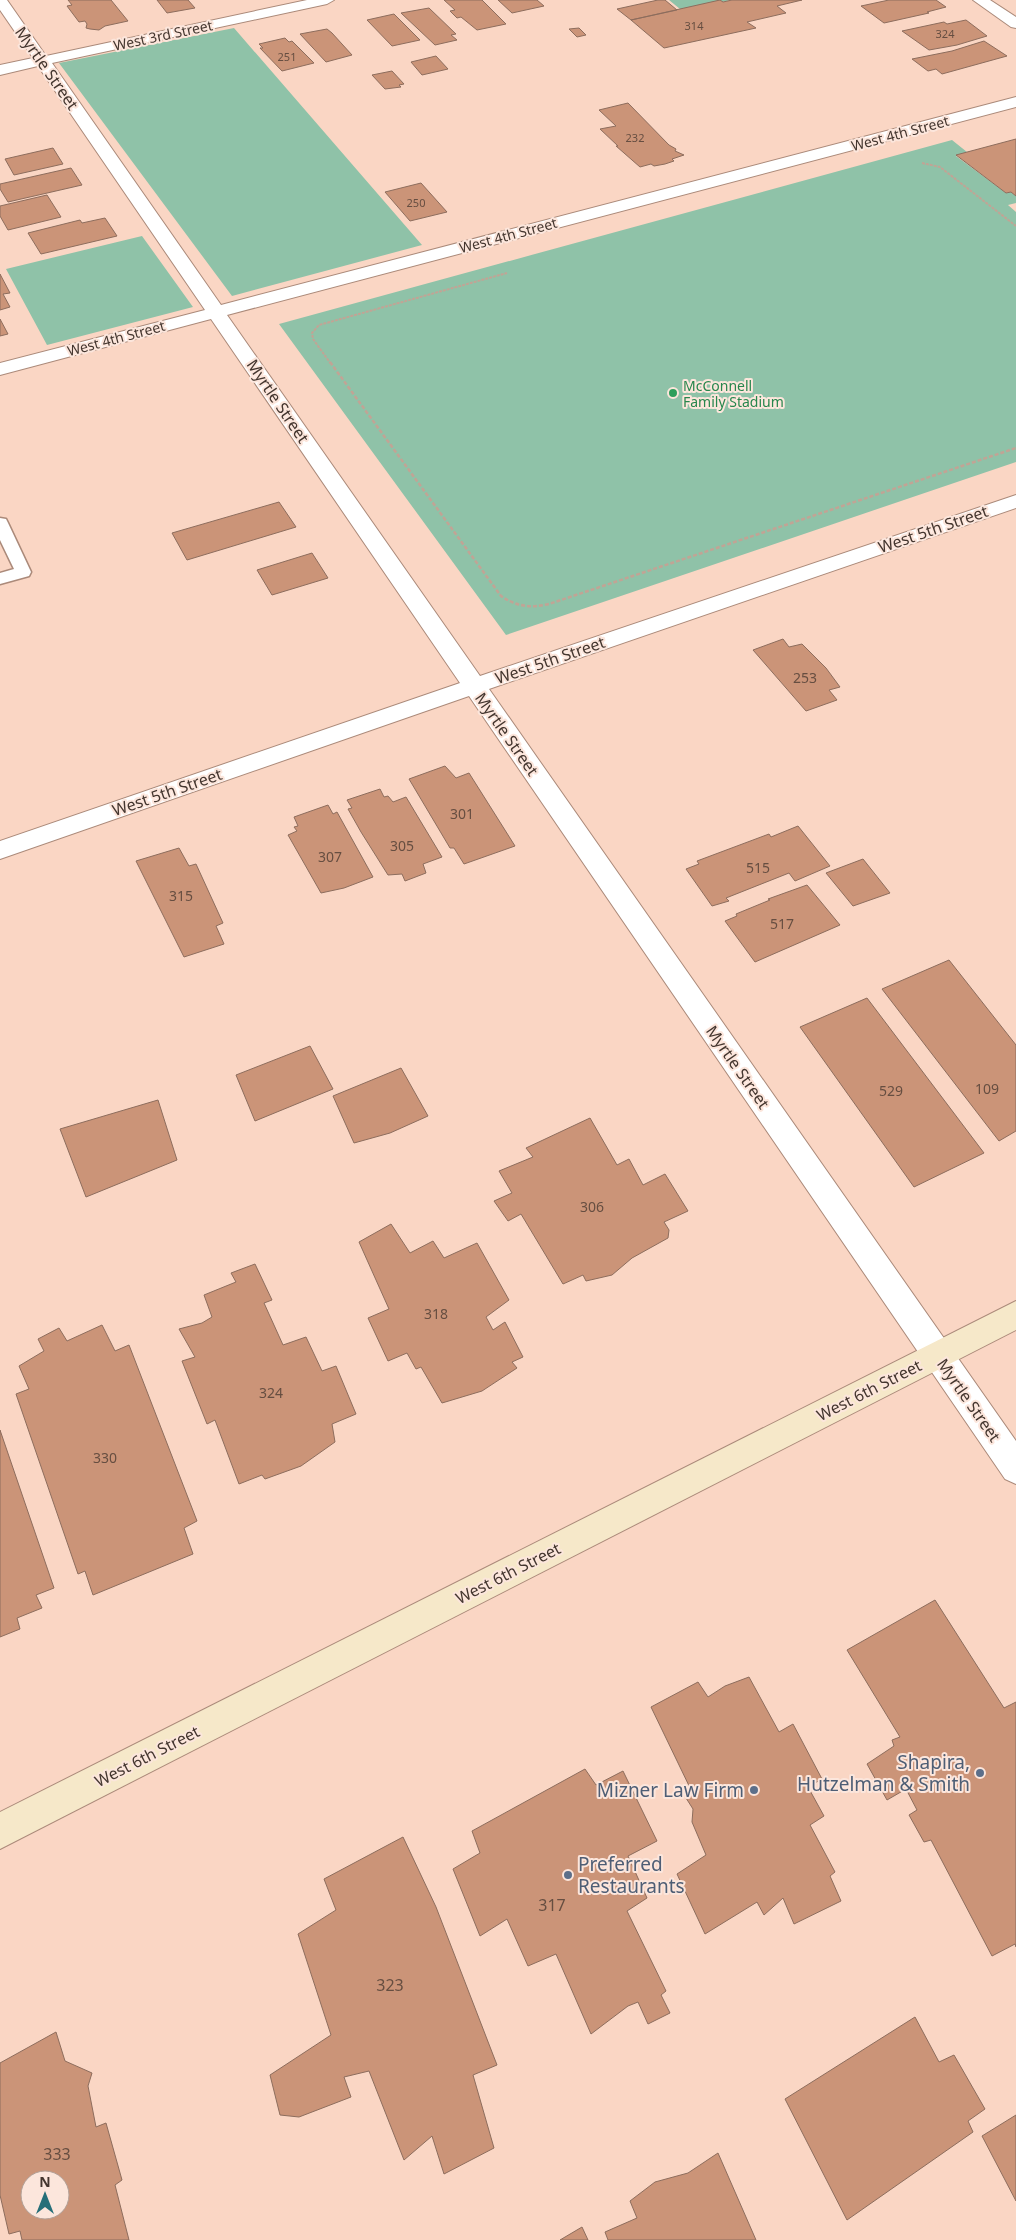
<svg xmlns="http://www.w3.org/2000/svg" width="1016" height="2240" font-family="'Noto Sans',sans-serif">
<style>
.green{fill:#8fc2a8}
.building{fill:#cb9478;stroke:#8d6d5d;fill-rule:evenodd}
.lines{fill:none;stroke-linecap:round;stroke-linejoin:round}
.service-casing{stroke:#ab8a7a;stroke-width:3}
.minor-casing{stroke:#ab8a7a;stroke-width:2}
.tertiary-casing{stroke:#ab8a7a;stroke-width:2}
.secondary-casing{stroke:#ab8a7a;stroke-width:2}
.path-far1{stroke:#c1a495;stroke-width:2;stroke-dasharray:3 1;stroke-linecap:butt}
.path{stroke:#c1a495;stroke-width:2.5;stroke-dasharray:4 2;stroke-linecap:butt}
.service{fill:#fff;fill-rule:evenodd}
.minor{fill:#fff;fill-rule:evenodd}
.tertiary{fill:#fff;fill-rule:evenodd}
.secondary{fill:#f6e8c9;fill-rule:evenodd}
.leisure-dot{fill:#2e9e5b;stroke:#fce6dc;stroke-width:2}
.service-dot{fill:#5c6f8a;stroke:#fce6dc;stroke-width:2}
.labels{text-anchor:middle;dominant-baseline:central;stroke-width:4;stroke-linejoin:round;paint-order:stroke}
.far-number-label{font-size:11px;fill:#664e41}
.far-street-label{font-size:14px;fill:#44362f;stroke:#fce6dc}
.far-leisure-label{font-size:14px;fill:#27864d;stroke:#fce6dc;text-anchor:start}
.number-label{font-size:14px;fill:#664e41}
.street-label{font-size:16px;fill:#44362f;stroke:#fce6dc}
.near-number-label{font-size:16px;fill:#664e41}
.near-service-label{font-size:19px;fill:#4e5e75;stroke:#fce6dc;text-anchor:end}
</style>
<rect width="100%" height="100%" fill="#fad6c4"/>
<path class="green" d="M669,0h63l-52,9z
M234,28l188,217 -190,51 -173,-233z
M952,140l15,12 -11,4 50,37 5,-1 5,4v7l-8,2 8,7v250l-510,173 -227,-311z
M142,236l51,71 -146,38 -41,-76z"/>
<path class="building" d="M68,0h43l17,21 -23,5 -6,4 -9,-1 -4,-1 1,-4 -2,-3 -6,1 -12,-16 5,-1z
M157,0h31l7,8 -28,5z
M444,0h38l24,24 -29,6 -16,-13 -4,1 -7,-7 5,-1z
M498,0h39l7,6 -32,7z
M658,0h7l12,10 -46,10 -14,-11z
M720,0l3,2 9,-2h70l-25,6 9,7 -39,9 9,6 -92,20 -33,-28z
M936,0l10,7 -19,5 2,1 -45,10 -23,-17 28,-6z
M429,8l27,26 -5,1 6,5 -22,5 -34,-32z
M394,14l26,26 -28,6 -25,-26z
M966,20l21,16 -30,9 -28,5 -27,-19 42,-9 3,2z
M579,28l7,7 -9,2 -8,-8z
M327,29l5,4 20,22 -26,7 -26,-28z
M285,38l4,4 3,-1 22,22 -32,8 -22,-23h3l-4,-4z
M984,41l23,15 -65,18 -6,-5 -8,2 -16,-12 40,-8z
M436,56l12,13 -26,6 -11,-13z
M392,71l12,13 -5,1 2,2 -16,2 -13,-14z
M628,103l41,42 7,4 -1,2 9,4 -12,4 2,2 -9,3 -11,2 -3,-2 -11,3 -24,-21h2l-18,-17 16,-3 -17,-16z
M1016,139v57l-5,-4 -5,1 -50,-38z
M53,148l10,16 -49,11 -9,-16z
M71,168l11,17 -74,17 -8,-13v-5z
M421,183l26,29 -37,9 -25,-29z
M47,195l14,22 -53,13 -8,-14v-10z
M105,218l12,18 -76,18 -13,-21 52,-13 2,3z
M0,274l10,19 -7,1 7,13 -10,3z
M0,319l8,15 -8,2z
M279,502l17,25 -109,33 -15,-27z
M312,553l16,25 -56,17 -15,-25z
M783,639l6,8 13,-3 24,24 14,19 -11,3 8,10 -31,11 -53,-61z
M445,766l11,12 13,-5 46,73 -51,18 -10,-16h-4l-41,-69z
M380,789l4,8 4,-1 5,6 13,-5 36,60 -19,7 3,9 -21,8 -3,-7 -14,1 -27,-43 -13,-23 4,-1 -5,-8z
M328,805l5,9 4,-2 36,65 -29,11 -23,5 -33,-58 9,-4 -3,-4 4,-1 -4,-9z
M798,826l32,40 -35,15 -6,-8 -63,25 3,3 -17,5 -26,-37 13,-5 -2,-3 72,-27 2,3z
M179,848l10,18 7,-2 27,59 -7,3 8,18 -40,13 -48,-96z
M863,859l27,34 -37,13 -27,-33z
M807,885l33,40 -85,37 -30,-41 12,-5 -1,-2 34,-14 -2,-1z
M949,960l67,85v86l-17,10 -117,-152z
M867,998l117,155 -70,34 -114,-160z
M310,1046l23,43 -78,32 -19,-46z
M401,1068l27,48 -38,17 -36,10 -21,-47z
M158,1100l19,60 -91,37 -26,-68z
M590,1118l27,47 12,-6 14,26 22,-11 23,37 -24,11 5,8 -1,8 -36,20 -20,17 -26,6 -3,-6 -20,9 -42,-70 -13,7 -14,-20 18,-8 -13,-22 34,-14 -7,-9z
M391,1224l19,29 23,-12 11,17 33,-15 32,57 -23,17 7,13 12,-8 18,35 -11,5 5,6 -35,23 -40,12 -21,-36 -5,2 -9,-16 -19,8 -20,-43 21,-9 -30,-67z
M255,1264l17,36 -8,3 19,42 23,-8 16,34 14,-5 20,48 -24,10 3,18 -34,24 -36,13 -3,-4 -23,9 -24,-64 -8,4 -25,-63 13,-4 -16,-28 23,-6 10,-6 -8,-22 32,-13 -5,-9z
M102,1325l13,26 14,-6 68,176 -13,7 9,26 -100,41 -8,-24 -7,3 -62,-180 13,-5 -10,-23 25,-15 -6,-12 21,-11 8,13z
M0,1430l54,158 -18,7 6,13 -25,10 3,11 -20,8z
M935,1600l69,108 12,-6v245l-1,-3 -23,12 -61,-116 -7,2 -15,-27 8,-5 -11,-21 -19,11 -20,-36 27,-18 -2,-6 8,-3 -53,-87z
M749,1677l30,55 14,-8 29,55 -14,8 16,29 -14,9 25,47 -5,4 11,25 -47,23 -11,-26 -19,17 -7,-13 -52,32 -28,-60 29,-19 -14,-33 1,-13 -7,-11 7,-4 -42,-87 47,-25 10,15 17,-11z
M585,1769l11,16 27,-14 34,70 -29,15 19,42 -20,13 39,80 -5,4 9,18 -22,11 -10,-22 -10,4 -37,28 -35,-80 -28,12 -21,-47 -27,17 -27,-67 27,-16 -8,-22z
M403,1837l33,70 61,158 -24,10 21,73 -50,26 -12,-38 -28,24 -35,-89 -25,6 7,20 -52,20 -19,-2 -10,-40 61,-40 -33,-101 38,-24 -12,-31z
M915,2017l24,45 15,-7 31,54 -17,12 5,11 -126,88 -62,-121z
M56,2032l9,29 27,12 -4,13 8,41 10,-4 16,57 -7,5 14,55h-107l-2,-9 -11,3 -9,-39v-132zM30,2180h30v30h-30z
M1016,2115v86l-34,-65z
M718,2153l38,87h-148l-3,-8 32,-14 -7,-17 25,-19 33,-9z
M582,2227l6,13h-28z"/>
<g class="lines">
<defs>
<path id="service" d="M0,518l6,1 2,4 23,49 -2,4 -29,8v-11l14,-4 -14,-29z"/>
<path id="minor" d="M0,0h7l39,56 261,-56h27l-7,4 -275,59 169,242 795,-208v10l-789,208 253,361 536,-181v13l-527,181 527,752v43l-11,-5 -536,-783 -469,163v-18l460,-158 -249,-364 -211,56v-12l205,-53 -167,-244 -38,9v-10l33,-7 -33,-48z"/>
<path id="tertiary" d="M973,0h17l26,17v11l-5,-1z"/>
<path id="secondary" d="M1016,1301v29l-1016,519v-37z"/>
</defs>
<use href="#service" class="service-casing"/>
<use href="#minor" class="minor-casing"/>
<use href="#tertiary" class="tertiary-casing"/>
<use href="#secondary" class="secondary-casing"/>
<path class="path-far1" d="M922,163l18,4 76,59
M331,364l-18,-25 -1,-6 7,-8 188,-52"/>
<path class="path" d="M330,362l171,234c16,11 30,12 48,8l467,-156"/>
<use href="#service" class="service"/>
<use href="#minor" class="minor"/>
<use href="#tertiary" class="tertiary"/>
<use href="#secondary" class="secondary"/>
</g>
<circle class="leisure-dot" cx="673" cy="393" r="5"/>
<g class="service-dot">
<circle cx="980" cy="1773" r="5"/>
<circle cx="754" cy="1790" r="5"/>
<circle cx="568" cy="1875" r="5"/>
</g>
<g class="labels">
<g class="far-number-label">
<text x="694" y="25">314</text>
<text x="945" y="33">324</text>
<text x="287" y="56">251</text>
<text x="635" y="137">232</text>
<text x="416" y="202">250</text>
</g>
<g class="far-street-label">
<text transform="translate(163 35) rotate(-12)">West 3rd Street</text>
<text transform="translate(900 133) rotate(-15)">West 4th Street</text>
<text transform="translate(508 235) rotate(-15)">West 4th Street</text>
<text transform="translate(116 338) rotate(-15)">West 4th Street</text>
</g>
<g class="far-leisure-label">
<text x="683" y="385">McConnell<tspan x="683" dy="16">Family Stadium</tspan></text>
</g>
<g class="number-label">
<text x="805" y="677">253</text>
<text x="462" y="813">301</text>
<text x="402" y="845">305</text>
<text x="330" y="856">307</text>
<text x="758" y="867">515</text>
<text x="181" y="895">315</text>
<text x="782" y="923">517</text>
<text x="987" y="1088">109</text>
<text x="891" y="1090">529</text>
<text x="592" y="1206">306</text>
<text x="436" y="1313">318</text>
<text x="271" y="1392">324</text>
<text x="105" y="1457">330</text>
</g>
<g class="street-label">
<text transform="translate(47 68) rotate(55)">Myrtle Street</text>
<text transform="translate(278 401) rotate(56)">Myrtle Street</text>
<text transform="translate(933 529) rotate(-19)">West 5th Street</text>
<text transform="translate(550 660) rotate(-19)">West 5th Street</text>
<text transform="translate(507 734) rotate(55)">Myrtle Street</text>
<text transform="translate(167 792) rotate(-19)">West 5th Street</text>
<text transform="translate(738 1067) rotate(55)">Myrtle Street</text>
<text transform="translate(869 1390) rotate(-27)">West 6th Street</text>
<text transform="translate(969 1400) rotate(55)">Myrtle Street</text>
<text transform="translate(508 1573) rotate(-27)">West 6th Street</text>
<text transform="translate(147 1756) rotate(-27)">West 6th Street</text>
</g>
<g class="near-number-label">
<text x="552" y="1905">317</text>
<text x="390" y="1985">323</text>
<text x="57" y="2154">333</text>
</g>
<g class="near-service-label">
<text x="970" y="1762">Shapira,<tspan x="970" dy="22">Hutzelman &amp; Smith</tspan></text>
<text x="744" y="1790">Mizner Law Firm</text>
<text x="578" y="1864" text-anchor="start">Preferred<tspan x="578" dy="22">Restaurants</tspan></text>
</g>
</g>
<g transform="translate(45 2195)"><circle r="24" fill="#fce6dc" stroke="#b2a097"/>
<path d="M0-4L9 19L0 12L-9 19Z" fill="#266f79"/>
<text y="-8" font-size="14" font-weight="bold" text-anchor="middle" fill="#44362f">N</text>
</g>
</svg>
